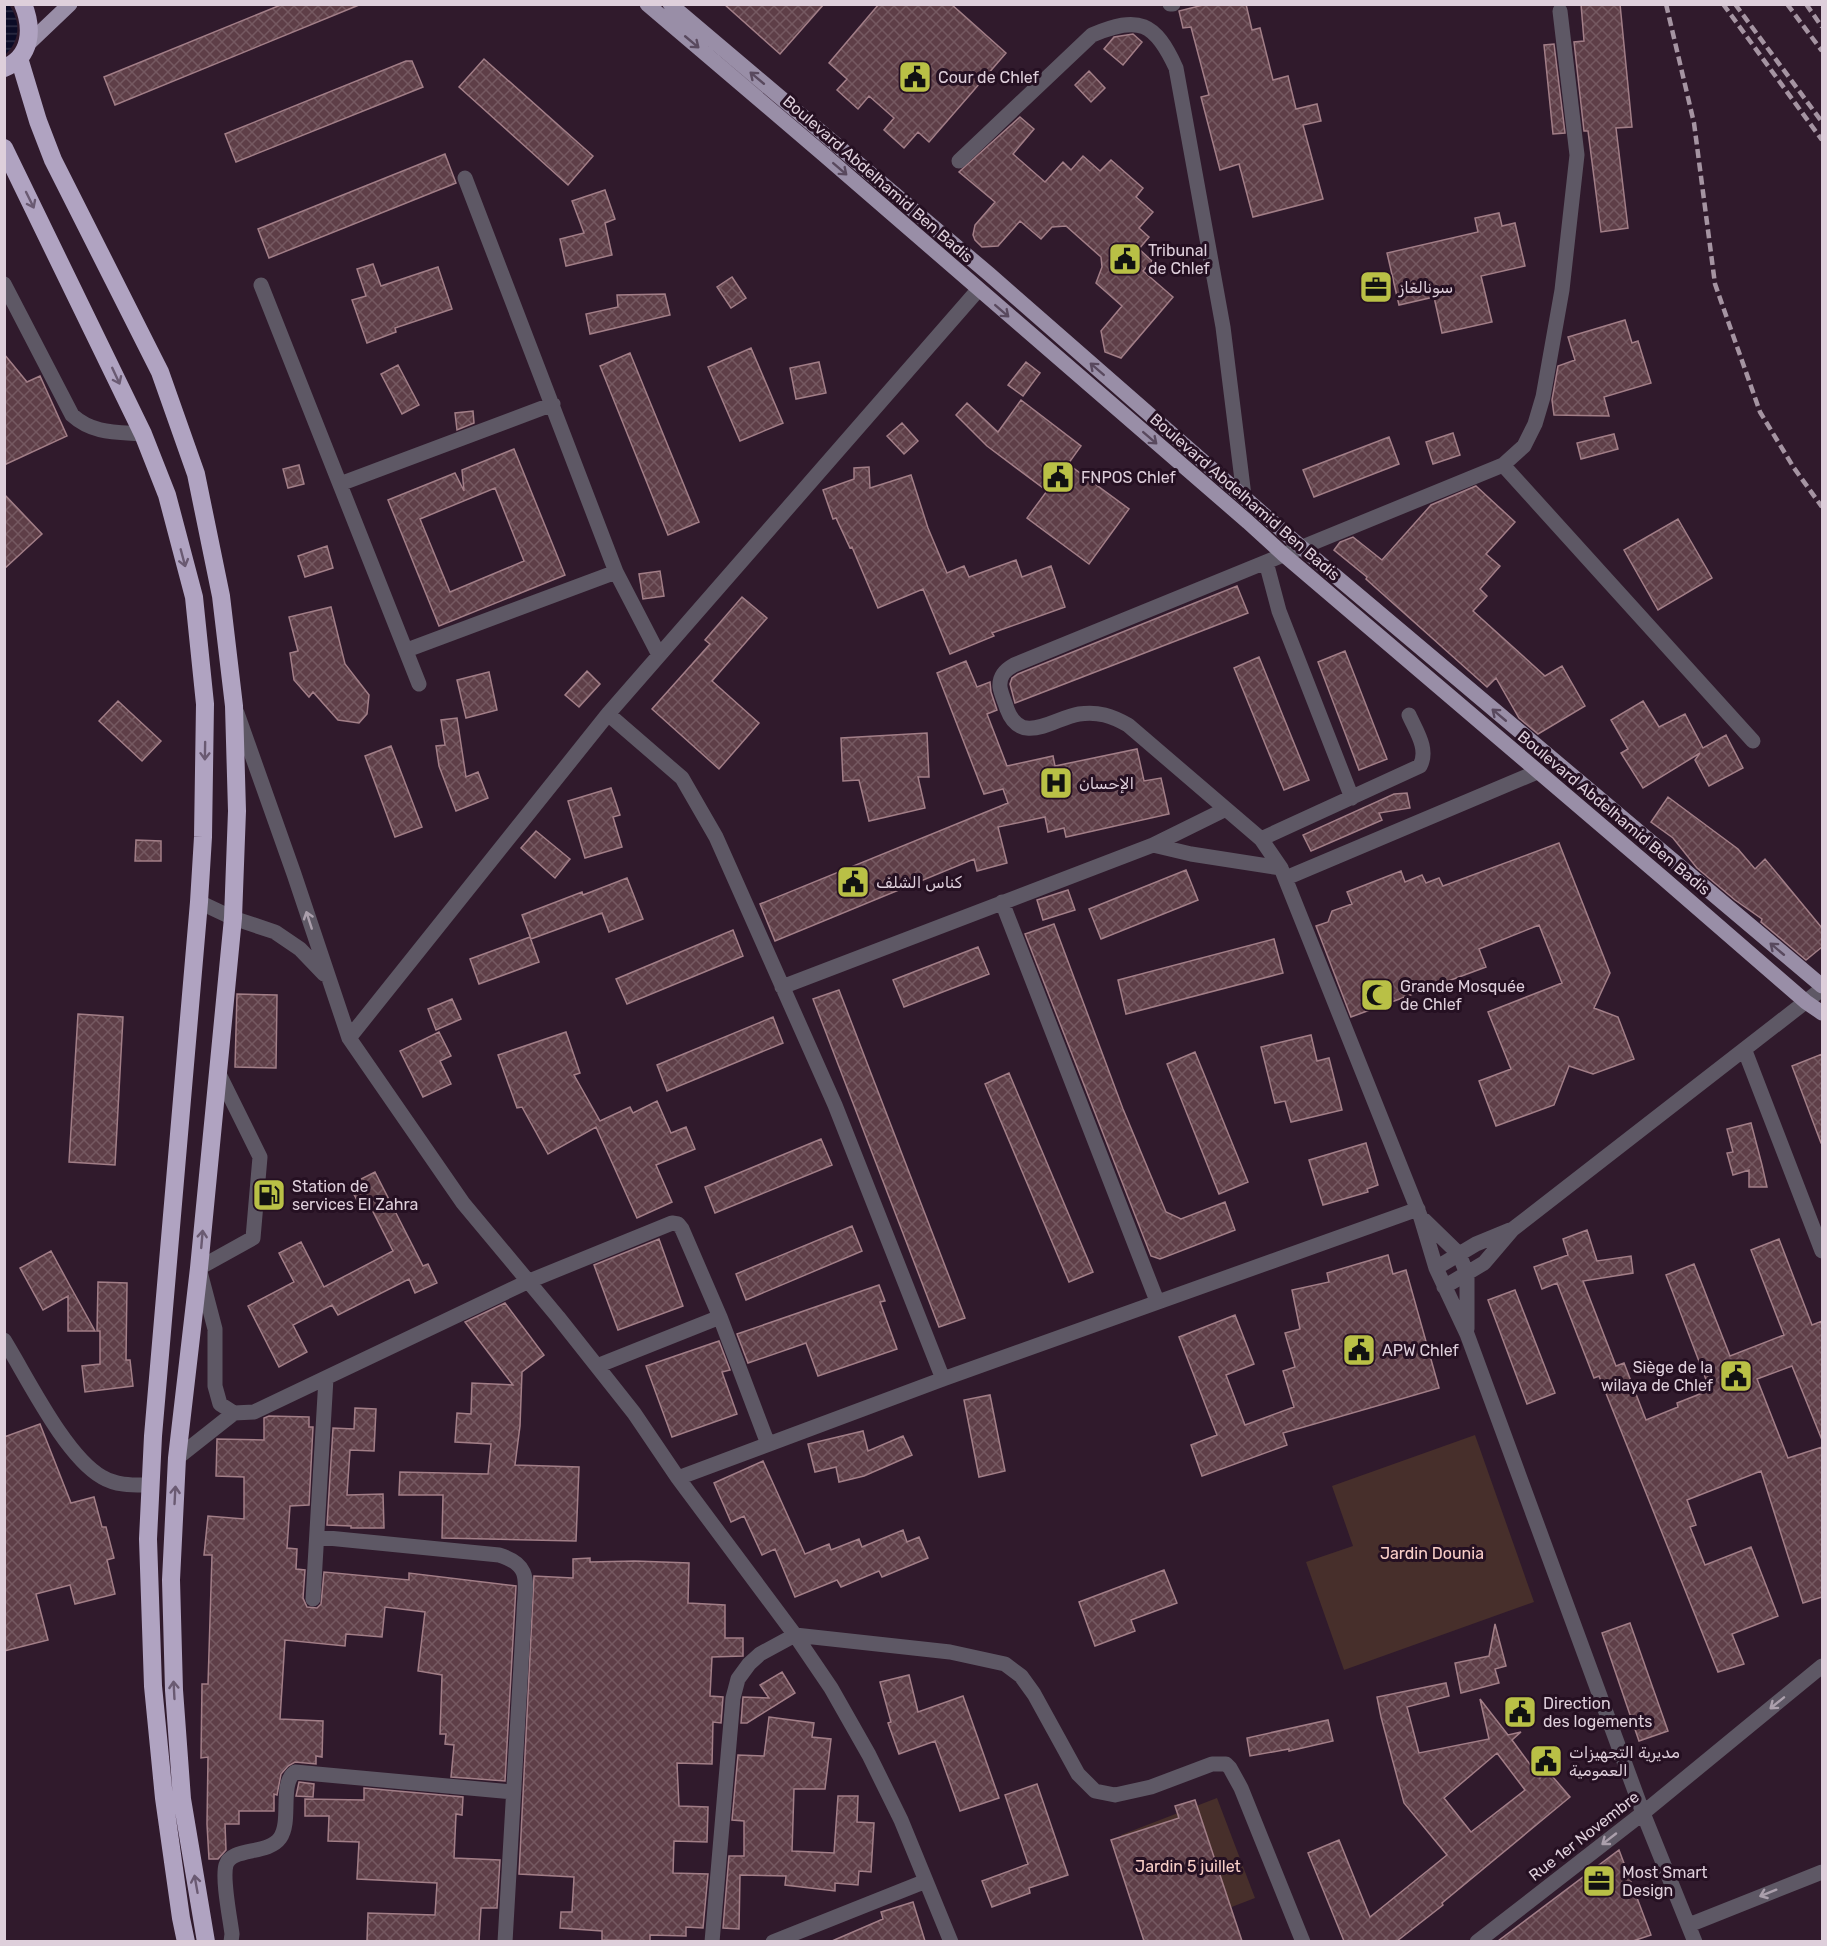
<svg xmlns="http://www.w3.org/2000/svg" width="1827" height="1946" font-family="Rubik,Cairo,sans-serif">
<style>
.green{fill:#472f2b}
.water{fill:url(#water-rules)}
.building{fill:url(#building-cross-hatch);stroke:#a27e87;stroke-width:1.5;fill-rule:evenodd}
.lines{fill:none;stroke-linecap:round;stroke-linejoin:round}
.minor{stroke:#5e5865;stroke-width:15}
.major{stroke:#998ea7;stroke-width:15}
.highway{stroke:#b0a3c1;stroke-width:18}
.rail{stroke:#a594a2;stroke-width:4.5;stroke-dasharray:9 4.5;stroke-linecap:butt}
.oneway{stroke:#59495e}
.oneway2{stroke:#6a5a72}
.oneway3{stroke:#ab9fac}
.labels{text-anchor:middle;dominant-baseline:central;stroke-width:6;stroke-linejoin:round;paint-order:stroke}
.poi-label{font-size:16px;fill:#decfdb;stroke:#251022;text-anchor:start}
.street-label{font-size:16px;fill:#decfdb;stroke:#251022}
.park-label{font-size:16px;fill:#facfc8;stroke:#251022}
</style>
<defs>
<pattern id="water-rules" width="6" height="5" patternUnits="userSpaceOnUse" patternTransform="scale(1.5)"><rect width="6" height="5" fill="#0b0b26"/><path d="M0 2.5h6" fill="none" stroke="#2e2e45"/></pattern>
<pattern id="building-cross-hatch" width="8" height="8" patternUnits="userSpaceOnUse" patternTransform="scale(1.5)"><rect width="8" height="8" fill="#5e3e47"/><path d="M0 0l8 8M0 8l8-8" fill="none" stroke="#755961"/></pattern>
</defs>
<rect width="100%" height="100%" fill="#301a2c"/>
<path class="green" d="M1475,1435l59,167 -190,68 -38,-108 47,-16 -21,-60z
M1217,1798l38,100 -96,37 -38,-100z"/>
<path class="water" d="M4,5l6,1c11,17 10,35 -5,49z"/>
<path class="building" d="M283,4l76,1 -244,100 -11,-28z
M724,4h100l-44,50z
M879,4h72l55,49 -77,89 -11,-10 -14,16 -20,-18 10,-12 -25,-22 -11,13 -21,-19 10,-11 -18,-16z
M1207,4h39l6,26 8,-2 13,52 15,-4 8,33 21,-5 4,17 -18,4 20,74 -70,18 -14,-53 -19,6 -19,-73 8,-2 -18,-68 -8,1 -4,-17z
M1581,4h39l12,123 -16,1 12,100 -27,4 -13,-101h-4l-10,-89 10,-1z
M1133,34l9,8 -19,23 -19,-16 10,-12z
M1554,44l11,89 -12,1 -9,-89z
M484,59l109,97 -25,29 -109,-98z
M406,61h6l11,26 -187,75 -11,-28z
M1089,71l16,17 -14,14 -16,-17z
M1020,117l14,12 -21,25 32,28 18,-20 8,8 12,-14 17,15 11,-11 32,28 -7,9 17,15 -14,16 10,9 -10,12 13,12 -9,10 30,26 -52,61 -16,-6 -4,-21 21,-25 -26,-23 6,-16 -1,-10 -35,-31 -14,1 -11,12 -21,-18 -22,25 -16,1 -7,-7 -2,-5 2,-10 20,-23 -36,-30z
M445,154l11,29 -187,75 -11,-29z
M605,190l10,29 -10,4 7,32 -46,11 -6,-27 24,-6 -12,-32z
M1499,213l3,13 13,-3 10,43 -44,10 11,46 -50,11 -8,-36 -35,8 -12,-52 91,-21 -3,-14z
M373,264l8,22 57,-19 14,42 -57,19 1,4 -29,11 -15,-43 14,-4 -9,-27z
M732,277l14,21 -15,10 -14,-21z
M665,294l5,21 -80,19 -4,-20 32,-7 -1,-12z
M1625,320l7,23 6,-2 13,42 -47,14 5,19 -55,-1 -2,-15 6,-34 17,-6 -7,-23z
M751,348l32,75 -43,18 -32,-74z
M630,353l69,169 -31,13 -68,-169z
M4,354l23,28 13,-6 27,60 -63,29z
M819,362l7,31 -30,6 -6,-31z
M1026,362l14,11 -17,23 -15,-11z
M398,365l21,40 -17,9 -21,-40z
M1021,400l60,46 -13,18 61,45 -40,55 -62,-46 20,-27 -60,-45 -31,-31 11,-12 31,29z
M473,411l1,12 -17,7 -2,-17z
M902,423l16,18 -14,13 -17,-18z
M1453,433l7,22 -27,9 -7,-22z
M1614,434l4,15 -37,10 -4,-16z
M1389,437l10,27 -85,33 -11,-27z
M514,449l51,126 -126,51 -51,-126 67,-27 9,18 -2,-21zM495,488l29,73 -74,31 -30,-73z
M299,465l5,19 -16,4 -5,-19z
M869,467l1,21 41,-13 17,53 19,45 17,-7 5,11 47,-17 6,17 29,-11 14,41 -73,26 2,3 -44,18 -27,-65 -45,19 -26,-61 -2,1 -14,-30 -3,1 -10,-29 31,-11v-11z
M1476,486l39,36 -29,32 14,12 -20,23 7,7 -14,15 72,65 17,-10 23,40 -47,28 -19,-16 -23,-40 -9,9 -121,-108 1,-2 -33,-27 6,-8 13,-5 29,23 49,-55z
M4,494l38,40 -38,35z
M1678,519l34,59 -54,32 -34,-60z
M327,546l6,22 -28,9 -7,-21z
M660,571l4,25 -21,3 -4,-25z
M1237,586l11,27 -233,90 -5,-19 2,-6 6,-4z
M742,597l25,21 -55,63 47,42 -40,46 -67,-60 58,-65 -5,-4z
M331,607l14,57 24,31 -2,19 -8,9 -21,-3 -25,-28 -4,5 -15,-17 -4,-27 8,-2 -9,-34z
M1345,651l42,108 -28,11 -41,-108z
M1259,657l50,123 -25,10 -50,-122z
M966,661l11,26 13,-5 1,10 6,18 -10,4 20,52 46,-10 2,10 82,-17 7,32 17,-3 8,36 -103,23 -2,-9 -16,4 -3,-15 -47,10 9,36 -30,8 -3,-12 -199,82 -15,-37 248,-101 -5,-14 -19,5 -47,-121z
M587,671l13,13 -21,23 -14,-12z
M489,672l8,38 -31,8 -9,-38z
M118,701l43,40 -19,20 -43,-40z
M1643,701l16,26 26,-13 18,34 23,-13 17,33 -34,18 -14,-26 5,-7 -57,35 -22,-35 7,-4 -17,-29z
M457,718l9,59 12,-5 10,26 -32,13 -17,-45 -3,-20 9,-1 -4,-25z
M927,733l2,44h-11l7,31 -56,13 -10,-41 -16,1 -2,-43z
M391,746l31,81 -27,10 -30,-81z
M611,788l9,27 -7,2 9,30 -37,11 -17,-57z
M1407,793l3,15 -31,5 3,7 -71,31 -8,-16 91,-41z
M1668,797l70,52 17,20 10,-10 57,69v19l-16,13 -45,-38 1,-3 -27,-19 -38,-32 -24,-30 -22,-16z
M536,831l34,28 -15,19 -34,-30z
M136,840l25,1v20h-26z
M1559,843l51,130 -16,35 24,9 16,42 -41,15 -24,-8 -15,39 -58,21 -17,-45 32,-12 -23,-57 74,-29 -23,-58 -60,24 7,18 -135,50 -35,-91 12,-4 4,-11 20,-7 -5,-12 54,-21 4,11 17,-7 4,8 13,-5 4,8z
M1186,870l12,30 -97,39 -12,-30z
M627,878l16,41 -34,13 -7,-19 -71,26 -9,-24 60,-23 1,3z
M1068,890l7,20 -32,10 -6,-20z
M1054,924l69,185 43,103 15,7 44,-17 10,28 -75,29 -9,-3 -126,-322z
M733,930l10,26 -116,48 -11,-25z
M530,937l9,25 -60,22 -9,-25z
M1274,939l9,34 -157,41 -8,-34z
M978,947l11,27 -85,33 -11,-27z
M839,990l126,328 -26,9 -126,-328z
M237,994l40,1 -1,73 -41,-1z
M452,999l9,20 -25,11 -8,-21z
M78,1014l45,3 -8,148 -46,-3z
M773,1017l10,26 -116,48 -10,-26z
M439,1032l12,24 -11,5 11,23 -28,13 -23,-46z
M566,1032l14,41 -6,2 26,46 30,-14 3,6 24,-12 14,32 15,-6 9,22 -39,16 16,37 -35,16 -41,-91 -48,27 -26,-47 -5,1 -19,-53z
M1311,1035l6,26 12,-3 13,52 -51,12 -6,-21 -10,2 -14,-56z
M1195,1052l53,130 -29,12 -52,-130z
M1822,1054v89h-1l-29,-77z
M1009,1073l84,199 -24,10 -84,-198z
M1751,1123l11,42 5,22h-18v-17l-16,5 -6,-22 6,-1 -6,-23z
M821,1139l11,26 -117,48 -10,-26z
M1366,1143l12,42 -11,4 1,3 -45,13 -14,-45z
M375,1172l48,94 5,-2 9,19 -22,10 -6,-14 -71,36 -6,-10 -39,20 14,27 -28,15 -31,-61 46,-24 -15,-29 22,-11 23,45 69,-36 -27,-53 -8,4 -9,-17z
M852,1226l10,25 -116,49 -10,-26z
M1587,1230l10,31 34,-5 2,17 -50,8 33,85 8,-3 22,57 32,-13 -1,-4 33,-13 -44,-115 28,-11 36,92 54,-21 -33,-85 28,-11 33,86 10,-4v119l-30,-74 -35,13 31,79 34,-11v150l-19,6 -42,-132 -74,29 9,25 -6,2 15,38 46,-18 27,69 -46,18 12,30 -26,8 -119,-296 -5,2 -37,-95 -15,6 -8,-22 34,-12 -5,-16z
M659,1239l24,67 -65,24 -24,-65z
M51,1251l18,33 26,47h-27v-35l-25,14 -23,-42z
M1388,1255l5,19 13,-4 33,118 -156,45 4,12 -85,31 -11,-31 26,-10 -38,-98 56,-22 19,49 -28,11 19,50 49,-18 -11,-36 12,-4 -10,-34 15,-4 -8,-39 37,-8 -2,-9z
M98,1282l29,1 -1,77h4l3,26 -48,6 -3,-26 18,-2v-33h-3z
M879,1285l6,16 -5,1 17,47 -79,27 -12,-33 -58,20 -11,-29z
M1515,1290l40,103 -28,11 -39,-104z
M505,1303l39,52 -22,17 -2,54 -5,39 64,2 -3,74 -134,-3 1,-43h-44l1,-23 88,2 3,-30 -36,-2 2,-29 14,1 1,-31 41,2 -48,-63z
M719,1341l11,29 -8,2 15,42 -65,23 -26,-71z
M990,1395l15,76 -26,6 -15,-77z
M355,1408l21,1 -2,42 -24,-1 -3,45 36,-1 1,34h-33v-2l-24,-1 6,-97 21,1z
M269,1416l40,1v10h4l-4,78 -19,1 -3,42 10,1 -1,20 9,1 -2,28 4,9 10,1 4,-4 3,-32 85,8v-7l107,13 -11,195 -54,-4 3,-32 -9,-1 1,-10h-6l2,-59 -24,-4 7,-59 -40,-5 -3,30 -36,-3 -1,12 -60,-6 -5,79 43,2 -1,36 -6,-1v8l-21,-2 -7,4 -7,8 -4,21 -3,-1v17h-35v13h-14l1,26 -8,9h-9l-2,-35 1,-67 -7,1 1,-74h6l4,-129h-8l4,-39 36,3v-42l-28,-1 1,-37 47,1v-22z
M40,1424l31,79 23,-6 8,30h4l8,31 -7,2 8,34 -40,10 -5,-19 -34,9 12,46 -44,11v-214z
M863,1431l5,20 35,-15 9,19 -48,21 -25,6 -3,-15 -21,5 -7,-28z
M763,1461l42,93 24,-10 2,6 28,-11 3,8 41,-17 4,12 12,-5 9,21 -46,19 -3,-6 -38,16 -4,-7 -42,17 -20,-48 -13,6 -18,-39 -13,6 -17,-39z
M590,1558v4l45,-1 54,2 -1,40 37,2v33h18v18l-31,1 -2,39 13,1 -2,26 -8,-1 -1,42 -35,-1 2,43 29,1 -1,35 -33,-1 -1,32 35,1 -5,54 -17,-1v9l-36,-1v6l-48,-1v-9l-42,-3 1,-16h11l2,-35 -55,-3 15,-298 39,2v-19z
M1164,1570l13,33 -46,17 4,11 -40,15 -16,-44z
M1630,1623l38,108 -29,10 -37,-108z
M1495,1624l11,42 -11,3 4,14 -38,10 -6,-30 34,-7z
M782,1672l13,21 -48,30h-6l2,-26 26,1 -9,-13z
M909,1675l9,37 45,-16 36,102 -39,13 -25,-70 -36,13 -11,-31 3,-1 -11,-40z
M1446,1683l3,13 -42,11 12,46 70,-14 -9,-40 28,36 13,-3 -9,8 28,38 7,-8 23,27 -128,106 1,2 -46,36h-53l-36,-88 31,-13 31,77 77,-62 -43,-52 -23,-86 -4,-20zM1497,1753l28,37 -54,42 -27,-34z
M769,1717l45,6 -2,14 19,2 -6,50h-31l-2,62 42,2 4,-57h20l-1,26 17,1 -3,49 -12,-1 -1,14 -23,-2v8l-50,-6 1,-9 -46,-1 -1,54 -16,-1 6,-72h15v-35l-12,-1 6,-65 26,1z
M1328,1720l5,21 -44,10v-2l-39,7 -3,-18z
M299,1782l15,2 -1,13 -17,-1z
M1037,1784l31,91 -39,13 1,5 -38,14 -10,-26 46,-17 -23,-69z
M364,1788l99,9 -1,18 -6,-1 -2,44 46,2 -3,48h-16l-2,33h-112l1,-28 67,2 2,-32 -80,-4 2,-37 -31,-1 1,-25h-24v-17l59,1z
M1195,1800l47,141h-98l-33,-101 68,-22 -4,-12z
M1619,1850l32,85 -18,6h-135z
M913,1902l12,39h-93l51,-22 -2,-7z"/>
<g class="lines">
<path class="minor" d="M1170,4h3
M1560,11l17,144 -15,135 -19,107 -8,27 -11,22 -21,19 -489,200c-9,5 -15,11 -14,22 1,7 5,15 7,22 14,38 47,9 72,5 19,-3 33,2 49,11l133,114 20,29 140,350 15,50 31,66 176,479 52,129
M959,161l133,-126c47,-20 63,-13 84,33l47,259 21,169
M465,178l151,394 43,83
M4,284l68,131c21,19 44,17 71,19
M261,285l158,399
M1503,465l250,276
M340,484l213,-80
M1266,562l13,49 73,187
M407,650l209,-78
M237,713l57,161 55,164 114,165 95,114 76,96 44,65 117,157 36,53 38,67 32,65 50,122
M608,714l74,64 34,59 119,268 108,274
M1261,839l159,-73c9,-17 -4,-35 -11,-51
M1153,845l38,9 90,14
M1286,878l251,-106
M199,902l34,16 42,14 25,17 24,25
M1002,902l155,399
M782,987l371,-142 73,-36
M349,1038l259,-324 370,-424
M1745,1051l77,200
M218,1072l42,85 -7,81 -54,30 16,61v57l5,18 14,9 20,-1 273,-130 145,-59 6,1 4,5 38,88 48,127
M1424,1220l35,34 8,20v55
M1436,1268l40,-24 34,-14
M1444,1287l40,-24 29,-34 309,-240
M4,1340c23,37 61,116 98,137 15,9 32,8 49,8
M597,1366l123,-49
M177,1458l57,-45
M678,1478l265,-99 475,-170
M318,1537l181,18c34,10 26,28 25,58l-19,329
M313,1599l13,-221
M1689,1925l133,-53
M231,1942l1,-8c-2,-16 -10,-55 -6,-69 5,-18 42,-10 54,-27 12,-17 -1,-54 15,-66l218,20
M712,1942l21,-244 5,-19 11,-15 11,-10 35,-19 155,17 55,12 16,12 13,18 44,80 17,17 20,4 36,-8 61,-23h14l4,4 11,20 62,154
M773,1942l153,-61
M1477,1942l166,-129 179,-147"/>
<path class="major" d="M647,4l176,150 425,368 35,32 380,324 143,124 16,11
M670,4l319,270 312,273 521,439
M28,44l42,-40"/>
<path class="highway" d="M19,58l19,63 15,39 107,212 36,102 25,122 13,110 3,105 -4,107 -34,350 -22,190 -6,122 3,110 8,109 24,143
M4,68c28,-11 29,-40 19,-64
M4,148l139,286 24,61 27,102 11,107 -2,133 -4,65 -46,534 -5,103 5,147 11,112 17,120 5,24"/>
<path class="rail" d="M1666,4l28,119 21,161 45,128 34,56 28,39
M1723,4l99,136
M1735,4l87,118
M1787,4l35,47
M1806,4l16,23"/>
</g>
<defs><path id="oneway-shaft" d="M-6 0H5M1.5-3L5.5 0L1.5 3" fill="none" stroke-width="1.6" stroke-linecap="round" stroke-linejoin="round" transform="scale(1.5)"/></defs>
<g class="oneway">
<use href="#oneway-shaft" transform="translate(692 42) rotate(40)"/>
<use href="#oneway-shaft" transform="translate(757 78) rotate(-140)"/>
<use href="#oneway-shaft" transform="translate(840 169) rotate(41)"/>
<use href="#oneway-shaft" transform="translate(1002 311) rotate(41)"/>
<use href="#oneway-shaft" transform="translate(1097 369) rotate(-139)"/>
<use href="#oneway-shaft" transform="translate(1150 438) rotate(41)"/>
<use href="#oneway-shaft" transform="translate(1499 715) rotate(-140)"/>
<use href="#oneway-shaft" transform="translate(1777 949) rotate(-140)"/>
</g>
<g class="oneway2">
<use href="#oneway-shaft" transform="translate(30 200) rotate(64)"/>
<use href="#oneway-shaft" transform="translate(116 376) rotate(65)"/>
<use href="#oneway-shaft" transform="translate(183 558) rotate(75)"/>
<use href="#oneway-shaft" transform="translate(205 751) rotate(91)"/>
<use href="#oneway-shaft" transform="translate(202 1239) rotate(-85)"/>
<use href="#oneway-shaft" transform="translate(175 1495) rotate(-87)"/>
<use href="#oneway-shaft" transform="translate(174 1690) rotate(-93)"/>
<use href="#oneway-shaft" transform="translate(196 1884) rotate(-100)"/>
</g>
<g class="oneway3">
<use href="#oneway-shaft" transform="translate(309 920) rotate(-108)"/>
<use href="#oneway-shaft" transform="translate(1777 1703) rotate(141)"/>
<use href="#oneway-shaft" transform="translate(1609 1839) rotate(142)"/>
<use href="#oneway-shaft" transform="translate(1768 1893) rotate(158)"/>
</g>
<defs>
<symbol id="civic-square" viewBox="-11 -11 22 22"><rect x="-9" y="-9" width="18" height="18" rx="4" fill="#b9c046" stroke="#251022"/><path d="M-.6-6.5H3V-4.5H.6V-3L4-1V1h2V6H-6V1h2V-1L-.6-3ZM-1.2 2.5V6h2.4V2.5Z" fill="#111"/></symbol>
<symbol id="office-square" viewBox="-11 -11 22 22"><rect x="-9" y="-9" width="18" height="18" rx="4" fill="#b9c046" stroke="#251022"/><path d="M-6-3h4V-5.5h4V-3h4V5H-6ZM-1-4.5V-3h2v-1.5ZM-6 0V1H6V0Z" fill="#111"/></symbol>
<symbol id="hospital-square" viewBox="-11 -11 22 22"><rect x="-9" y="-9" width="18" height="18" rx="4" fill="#b9c046" stroke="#251022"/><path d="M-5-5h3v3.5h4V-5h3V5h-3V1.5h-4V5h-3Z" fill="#111"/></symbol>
<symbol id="mosque-square" viewBox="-11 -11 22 22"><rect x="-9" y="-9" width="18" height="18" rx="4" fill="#b9c046" stroke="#251022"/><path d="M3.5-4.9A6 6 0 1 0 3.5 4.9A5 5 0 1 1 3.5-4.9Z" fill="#111"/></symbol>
<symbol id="fuel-square" viewBox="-11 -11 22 22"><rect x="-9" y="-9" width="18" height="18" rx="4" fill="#b9c046" stroke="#251022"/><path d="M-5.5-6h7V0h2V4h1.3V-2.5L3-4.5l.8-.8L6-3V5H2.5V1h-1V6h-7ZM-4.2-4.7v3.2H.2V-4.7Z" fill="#111"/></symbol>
</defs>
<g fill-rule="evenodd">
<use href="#civic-square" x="896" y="58" width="38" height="38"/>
<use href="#civic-square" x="1106" y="240" width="38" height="38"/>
<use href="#office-square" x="1357" y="268" width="38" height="38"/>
<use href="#civic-square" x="1039" y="458" width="38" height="38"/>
<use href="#hospital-square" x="1037" y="764" width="38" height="38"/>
<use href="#civic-square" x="834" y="863" width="38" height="38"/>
<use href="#mosque-square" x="1358" y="976" width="38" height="38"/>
<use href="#fuel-square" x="250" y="1176" width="38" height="38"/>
<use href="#civic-square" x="1340" y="1331" width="38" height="38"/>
<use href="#civic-square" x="1717" y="1357" width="38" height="38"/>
<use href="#civic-square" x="1501" y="1693" width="38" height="38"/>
<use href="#civic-square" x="1527" y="1742" width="38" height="38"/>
<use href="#office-square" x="1580" y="1862" width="38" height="38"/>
</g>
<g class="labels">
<g class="poi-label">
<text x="938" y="77">Cour de Chlef</text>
<text x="1148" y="250">Tribunal<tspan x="1148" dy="18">de Chlef</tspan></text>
<text x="1399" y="287">سونالغاز</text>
<text x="1081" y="477">FNPOS Chlef</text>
<text x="1079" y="783">الإحسان</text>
<text x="876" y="882">كناس الشلف</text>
<text x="1400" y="986">Grande Mosquée<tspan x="1400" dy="18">de Chlef</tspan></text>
<text x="292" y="1186">Station de<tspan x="292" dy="18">services El Zahra</tspan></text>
<text x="1382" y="1350">APW Chlef</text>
<text x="1713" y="1367" text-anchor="end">Siège de la<tspan x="1713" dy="18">wilaya de Chlef</tspan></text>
<text x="1543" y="1703">Direction<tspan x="1543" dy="18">des logements</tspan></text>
<text x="1569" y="1752">مديرية التجهيزات<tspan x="1569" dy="18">العمومية</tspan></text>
<text x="1622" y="1872">Most Smart<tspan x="1622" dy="18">Design</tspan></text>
</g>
<g class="street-label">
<text transform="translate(878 179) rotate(41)">Boulevard Abdelhamid Ben Badis</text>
<text transform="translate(1245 497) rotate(41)">Boulevard Abdelhamid Ben Badis</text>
<text transform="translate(1614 813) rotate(40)">Boulevard Abdelhamid Ben Badis</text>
<text transform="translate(1584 1836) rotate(-38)">Rue 1er Novembre</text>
</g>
<g class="park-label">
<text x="1432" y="1553">Jardin Dounia</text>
<text x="1188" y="1866">Jardin 5 juillet</text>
</g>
</g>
<rect width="1827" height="1946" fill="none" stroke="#decfdb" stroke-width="12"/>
</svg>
